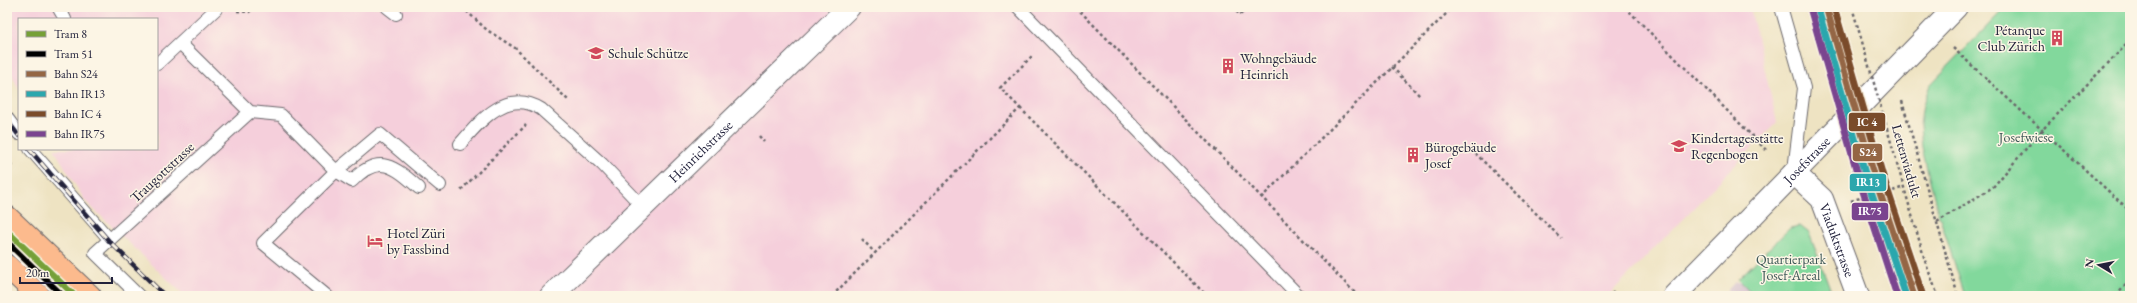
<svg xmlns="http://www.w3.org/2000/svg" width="2137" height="303" font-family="'EB Garamond',serif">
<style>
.built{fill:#f5cfdb}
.industrial{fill:#d1bdcc}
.green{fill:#82d89c;stroke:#527d6c}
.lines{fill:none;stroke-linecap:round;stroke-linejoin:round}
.service-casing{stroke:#69666a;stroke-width:14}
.minor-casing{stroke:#69666a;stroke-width:24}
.primary-casing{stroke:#69666a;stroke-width:24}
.path{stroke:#69666a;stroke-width:2.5;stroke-dasharray:3 3;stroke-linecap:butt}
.service{stroke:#fff;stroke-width:12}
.minor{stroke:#fff;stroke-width:22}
.primary{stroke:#fcba8d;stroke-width:22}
.rail-casing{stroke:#22223b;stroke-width:4.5}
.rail{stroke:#fcf5e5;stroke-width:3;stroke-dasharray:9;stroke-linecap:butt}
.path-bridge{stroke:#69666a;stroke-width:2.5;stroke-dasharray:3 3;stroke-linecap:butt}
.rail-1-casing{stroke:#fcf5e5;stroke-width:10}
.rail-2-casing{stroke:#fcf5e5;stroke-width:10}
.rail-3-casing{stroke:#fcf5e5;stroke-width:10}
.rail-4-casing{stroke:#fcf5e5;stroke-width:10}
.rail-1{stroke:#946644;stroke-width:7}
.rail-2{stroke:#2ca7ad;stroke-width:7}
.rail-3{stroke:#7a4b2a;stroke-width:7}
.rail-4{stroke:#7a448f;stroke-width:7}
.tram-1-casing{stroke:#fcf5e5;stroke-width:9}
.tram-2-casing{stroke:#fcf5e5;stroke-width:9}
.tram-1{stroke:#76a037;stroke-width:6}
.tram-2{stroke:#000;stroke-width:6}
.labels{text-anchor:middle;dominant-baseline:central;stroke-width:3;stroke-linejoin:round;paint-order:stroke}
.poi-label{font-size:14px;fill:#22223b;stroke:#fcf5e5;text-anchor:start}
.park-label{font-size:14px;fill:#3f5958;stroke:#fcf5e5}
.street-label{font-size:14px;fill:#22223b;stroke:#fcf5e5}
.line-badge{stroke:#fcf5e5;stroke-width:1.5}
.badge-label{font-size:11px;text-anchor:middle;font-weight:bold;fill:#fff}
</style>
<rect width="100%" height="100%" fill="#fcf5e5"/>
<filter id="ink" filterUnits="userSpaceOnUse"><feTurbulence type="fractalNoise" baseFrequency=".025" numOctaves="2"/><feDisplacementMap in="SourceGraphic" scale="8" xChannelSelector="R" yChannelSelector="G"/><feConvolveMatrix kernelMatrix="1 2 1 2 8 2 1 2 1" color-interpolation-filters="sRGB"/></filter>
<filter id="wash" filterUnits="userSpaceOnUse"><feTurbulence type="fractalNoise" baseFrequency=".012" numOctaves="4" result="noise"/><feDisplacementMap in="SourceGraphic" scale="16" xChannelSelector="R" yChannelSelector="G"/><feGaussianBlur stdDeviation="0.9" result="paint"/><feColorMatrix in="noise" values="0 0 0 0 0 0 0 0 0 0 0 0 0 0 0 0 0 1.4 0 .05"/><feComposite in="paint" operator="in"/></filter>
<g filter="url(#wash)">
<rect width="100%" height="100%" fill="#eee3c2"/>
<path class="built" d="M7,7h1743l27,115 -169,174h-1423l-100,-95 -31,-52h103v-130h-138v71l-12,-26z"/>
<path class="industrial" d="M1735,282l87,1 7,13h-107z"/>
<path class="green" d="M2006,7h124v289h-165l-28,-87 -15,-61 -2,-23 3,-21 7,-19z
M1800,226l9,7 24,63h-78l-17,-17 52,-51z"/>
</g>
<g filter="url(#ink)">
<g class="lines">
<defs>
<path id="service" d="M58,7l7,12
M387,7l9,7
M1018,7l281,289
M1781,7l23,81 -10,82
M180,43l70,69 31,3 55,56 -73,72 64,53
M157,64l59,-55 -2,-2
M7,118l12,16
M460,144c21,-24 47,-56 81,-35l61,55 41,43
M30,149l80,91
M419,188c-25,-22 -40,-35 -67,-7l-16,-10 44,-37 60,51
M7,242l57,54
M139,296l-44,-43 155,-141"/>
<g id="minor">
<path id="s1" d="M1794,173l28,26 36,97"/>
<path id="s2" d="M551,296l298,-289"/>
<path id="s3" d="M1674,296l282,-289"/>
</g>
<path id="primary" d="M7,217l83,79
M7,266l32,30"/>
</defs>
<use href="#service" class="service-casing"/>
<use href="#minor" class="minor-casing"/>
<use href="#primary" class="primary-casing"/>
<path class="path" d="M462,7l25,23 28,18 53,52
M1076,7l282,289
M1232,7l8,8 8,-8
M1625,7l141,143
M237,11l12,1 5,-5
M1953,48l177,163
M1392,67l29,30
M1902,101l56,195
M1020,108l187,188
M759,136l5,6
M1471,149l90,89
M7,159l5,7
M461,190l65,-65
M1261,198l192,-191
M1851,201l35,-12 7,22 -27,9 -6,-18 27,-9
M1937,222l56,-35 49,-57 88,-89
M862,239l13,14
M1612,292l3,4
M832,296l188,-188 -20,-20 33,-33
M2116,296l14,-16"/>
<use href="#service" class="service"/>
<use href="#minor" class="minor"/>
<use href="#primary" class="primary"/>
<defs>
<path id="rail" d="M7,120l12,16
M29,149l80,92 56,55"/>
</defs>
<use href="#rail" class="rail-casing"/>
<use href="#rail" class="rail"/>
<path class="path-bridge" d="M1852,7l74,257 12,32
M1887,193l17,-6"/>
<defs>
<path id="rail-1" d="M1826,7l48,168 40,121"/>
<path id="rail-2" d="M1818,9l48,168 40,119"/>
<path id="rail-3" d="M1834,7l48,166 40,120"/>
<path id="rail-4" d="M1811,11l48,168 38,117"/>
</defs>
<use href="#rail-1" class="rail-1-casing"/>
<use href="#rail-2" class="rail-2-casing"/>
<use href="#rail-3" class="rail-3-casing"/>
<use href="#rail-4" class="rail-4-casing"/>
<use href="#rail-1" class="rail-1"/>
<use href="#rail-2" class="rail-2"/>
<use href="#rail-3" class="rail-3"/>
<use href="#rail-4" class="rail-4"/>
<defs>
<path id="tram-1" d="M7,231l68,65"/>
<path id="tram-2" d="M7,242l56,54"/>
</defs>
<use href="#tram-1" class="tram-1-casing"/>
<use href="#tram-2" class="tram-2-casing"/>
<use href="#tram-1" class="tram-1"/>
<use href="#tram-2" class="tram-2"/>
</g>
</g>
<defs>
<symbol id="building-bare" viewBox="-9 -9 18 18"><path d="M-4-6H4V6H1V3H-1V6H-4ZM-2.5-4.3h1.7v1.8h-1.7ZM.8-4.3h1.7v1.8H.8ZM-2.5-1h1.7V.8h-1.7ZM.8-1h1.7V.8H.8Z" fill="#d1495b" stroke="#fcf5e5" stroke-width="2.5" paint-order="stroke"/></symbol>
<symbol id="school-bare" viewBox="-9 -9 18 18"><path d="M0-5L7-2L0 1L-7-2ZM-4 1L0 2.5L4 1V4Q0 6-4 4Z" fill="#d1495b" stroke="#fcf5e5" stroke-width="2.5" paint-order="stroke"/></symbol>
<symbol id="hotel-bare" viewBox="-9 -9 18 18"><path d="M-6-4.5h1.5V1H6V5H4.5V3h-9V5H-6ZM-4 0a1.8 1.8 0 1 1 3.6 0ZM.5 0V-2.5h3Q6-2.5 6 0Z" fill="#d1495b" stroke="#fcf5e5" stroke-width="2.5" paint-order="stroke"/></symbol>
</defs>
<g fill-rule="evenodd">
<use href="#building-bare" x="2046" y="27" width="22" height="22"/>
<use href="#school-bare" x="585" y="42" width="22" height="22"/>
<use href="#building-bare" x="1217" y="55" width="22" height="22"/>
<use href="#school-bare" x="1668" y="135" width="22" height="22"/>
<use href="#building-bare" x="1402" y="144" width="22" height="22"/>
<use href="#hotel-bare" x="364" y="230" width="22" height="22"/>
</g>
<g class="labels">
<g class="poi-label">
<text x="2045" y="30" text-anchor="end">Pétanque<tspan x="2045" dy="16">Club Zürich</tspan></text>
<text x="608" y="53">Schule Schütze</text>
<text x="1240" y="58">Wohngebäude<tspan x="1240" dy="16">Heinrich</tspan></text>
<text x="1691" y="138">Kindertagesstätte<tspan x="1691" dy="16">Regenbogen</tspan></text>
<text x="1425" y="147">Bürogebäude<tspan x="1425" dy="16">Josef</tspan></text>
<text x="387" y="233">Hotel Züri<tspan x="387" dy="16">by Fassbind</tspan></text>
</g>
<g class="park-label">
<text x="2026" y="137">Josefwiese</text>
<text x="1791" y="259">Quartierpark<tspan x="1791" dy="16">Josef-Areal</tspan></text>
</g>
<g class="street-label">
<text stroke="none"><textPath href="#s2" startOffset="208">Heinrichstrasse</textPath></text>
<text stroke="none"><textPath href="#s3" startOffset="190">Josefstrasse</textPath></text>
<text transform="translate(1907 161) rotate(74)">Lettenviadukt</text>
<text transform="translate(162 172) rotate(-43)">Traugottstrasse</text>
<text stroke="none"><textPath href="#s1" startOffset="82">Viaduktstrasse</textPath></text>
</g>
</g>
<g class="line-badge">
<rect x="1848" y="112" width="38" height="20" rx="4" fill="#7a4b2a"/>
<rect x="1852" y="143" width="31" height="19" rx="4" fill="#946644"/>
<rect x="1849" y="173" width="38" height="19" rx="4" fill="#2ca7ad"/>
<rect x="1851" y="202" width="38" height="19" rx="4" fill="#7a448f"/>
</g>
<g class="badge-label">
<text x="1867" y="126">IC 4</text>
<text x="1868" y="156">S24</text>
<text x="1868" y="186">IR13</text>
<text x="1870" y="215">IR75</text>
</g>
<rect width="2137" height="303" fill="none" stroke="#fcf5e5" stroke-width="24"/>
<rect x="18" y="18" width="140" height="132" fill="#fcf5e5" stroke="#a5a1a1"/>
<rect x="26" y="31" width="20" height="6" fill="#76a037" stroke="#a5a1a1"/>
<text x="54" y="38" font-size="12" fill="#22223b">Tram 8</text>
<rect x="26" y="51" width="20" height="6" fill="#000000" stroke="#a5a1a1"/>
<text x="54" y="58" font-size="12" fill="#22223b">Tram 51</text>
<rect x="26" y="71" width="20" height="6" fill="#946644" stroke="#a5a1a1"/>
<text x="54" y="78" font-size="12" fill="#22223b">Bahn S24</text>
<rect x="26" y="91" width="20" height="6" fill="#2ca7ad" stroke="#a5a1a1"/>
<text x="54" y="98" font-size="12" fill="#22223b">Bahn IR13</text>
<rect x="26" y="111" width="20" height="6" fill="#7a4b2a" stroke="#a5a1a1"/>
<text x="54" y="118" font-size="12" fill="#22223b">Bahn IC 4</text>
<rect x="26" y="131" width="20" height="6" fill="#7a448f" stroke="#a5a1a1"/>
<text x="54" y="138" font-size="12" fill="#22223b">Bahn IR75</text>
<g transform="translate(2099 265) rotate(280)" stroke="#fcf5e5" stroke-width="3" paint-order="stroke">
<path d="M0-3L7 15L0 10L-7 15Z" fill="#22223b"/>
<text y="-6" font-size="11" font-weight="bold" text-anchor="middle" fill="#22223b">N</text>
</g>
<path d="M20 277v6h92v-6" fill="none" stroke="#22223b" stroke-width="2"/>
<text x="26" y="277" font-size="12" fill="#22223b" stroke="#fcf5e5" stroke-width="3" paint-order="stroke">20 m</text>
</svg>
